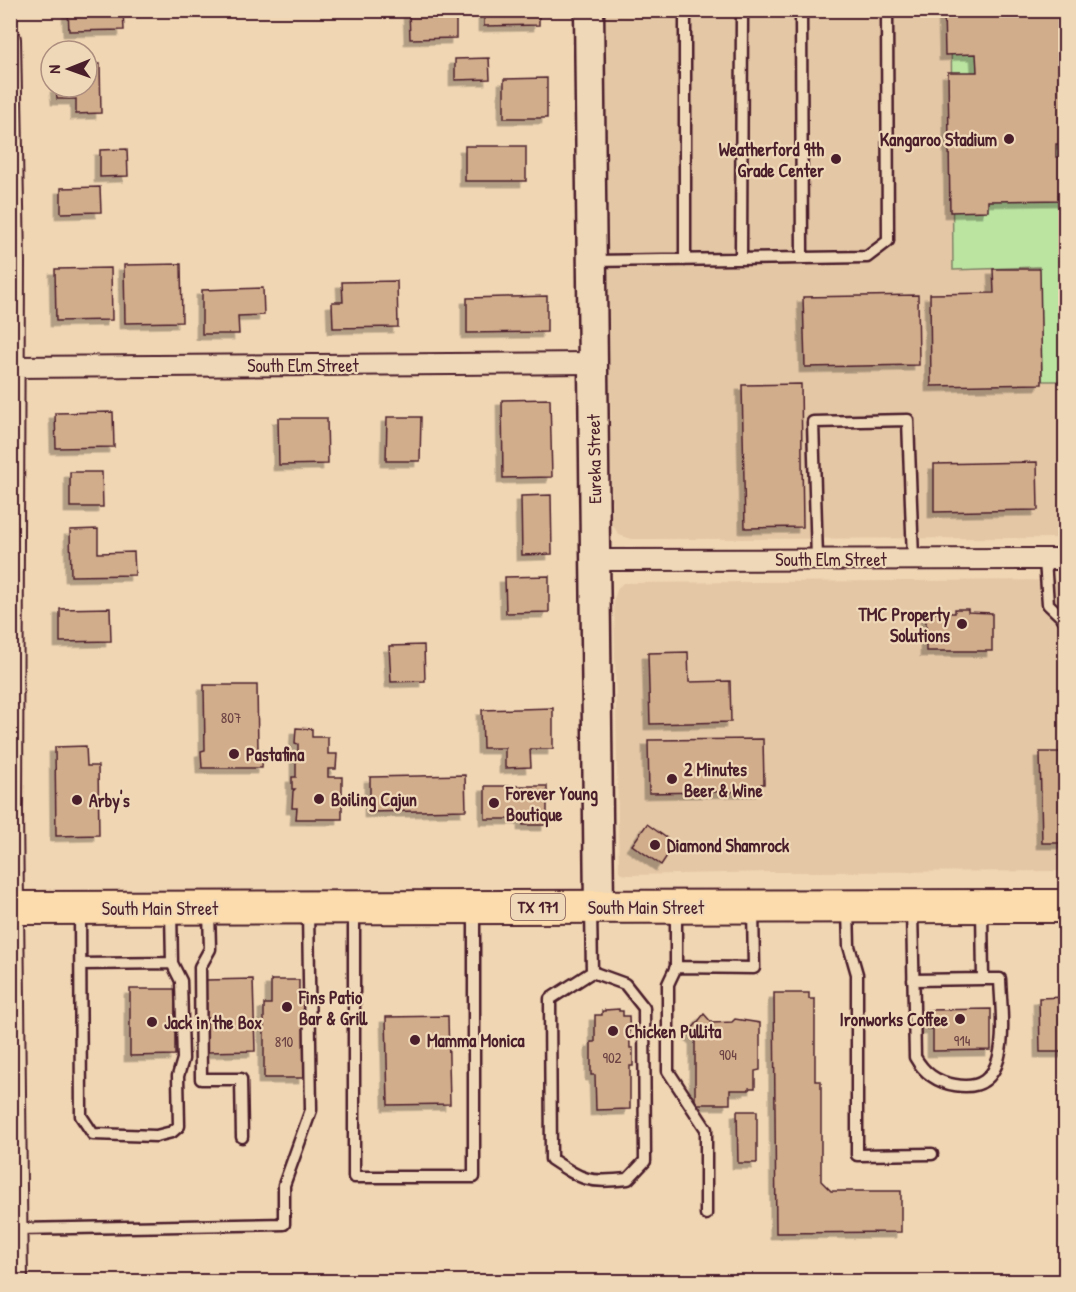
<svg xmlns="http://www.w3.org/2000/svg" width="1076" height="1292" font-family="'Patrick Hand',sans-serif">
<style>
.built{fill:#e4c7a5}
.green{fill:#bbe4a1;stroke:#828266;stroke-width:1.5}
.building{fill:#d2ad8c;stroke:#4a1f2b;stroke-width:1.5;filter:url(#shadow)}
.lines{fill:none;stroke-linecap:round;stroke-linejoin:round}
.lane-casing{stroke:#4a1f2b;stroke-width:15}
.street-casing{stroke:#4a1f2b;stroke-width:24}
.secondary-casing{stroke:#4a1f2b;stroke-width:33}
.primary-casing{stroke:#4a1f2b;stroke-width:36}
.lane{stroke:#efd8b7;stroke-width:10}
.street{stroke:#efd8b7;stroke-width:20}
.secondary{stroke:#efd8b7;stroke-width:28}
.primary{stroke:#fcdcac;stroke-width:32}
.poi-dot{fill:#4a1f2b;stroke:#efd8b7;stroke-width:2}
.labels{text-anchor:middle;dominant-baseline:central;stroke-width:4.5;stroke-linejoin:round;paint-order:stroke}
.number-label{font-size:15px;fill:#6c4243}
.shield{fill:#efd8b7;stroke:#7c5655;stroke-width:1.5}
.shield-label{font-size:16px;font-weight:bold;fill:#4a1f2b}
.poi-label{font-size:18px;font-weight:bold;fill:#4a1f2b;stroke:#efd8b7;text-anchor:start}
.street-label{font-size:18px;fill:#4a1f2b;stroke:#efd8b7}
</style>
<defs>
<filter id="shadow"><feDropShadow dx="-5.5" dy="5.5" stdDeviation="0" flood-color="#0004"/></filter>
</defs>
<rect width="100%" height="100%" fill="#f0d6b3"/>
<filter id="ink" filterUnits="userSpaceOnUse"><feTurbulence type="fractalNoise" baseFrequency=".0167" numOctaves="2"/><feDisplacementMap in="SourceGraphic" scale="12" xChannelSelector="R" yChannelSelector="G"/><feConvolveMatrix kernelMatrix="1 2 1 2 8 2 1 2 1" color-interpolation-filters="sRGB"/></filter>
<g filter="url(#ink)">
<path class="built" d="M605,11h460v527l-433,1 -13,-4 -7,-11z
M1065,580v291l-294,1 -142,3 -7,-1 -3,-3 -5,-272 4,-11 5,-5z"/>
<path class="green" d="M951,11h114v370h-23l-3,-114 -86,3z"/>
<path class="building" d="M68,10h55l1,20 -55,1z
M409,10h47v28l-46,1z
M484,10h55v15l-55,1z
M944,10h122v134h-10v13h8l1,43 -77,1v10l-38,1 -2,-140h29l-1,-18 -31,1z
M489,58l1,21 -35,1v-21z
M87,64h13l1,49 -25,1v-15h-19l-1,-12h31z
M547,78v40h-43v-39z
M465,146h61v35h-61z
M127,149l1,27 -28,1v-27z
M100,187l1,25 -40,1v-25z
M181,264l1,58 -57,1 -1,-58z
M111,268l1,52 -56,1 -1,-52z
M993,269h47l2,115 -111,2 -1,-92 64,-1z
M397,281l1,46 -65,1 -1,-26h11l-1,-20z
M263,288l1,27 -26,1 1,18h-37v-44z
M918,295l1,70 -114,2 -2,-70z
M547,296v36l-80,1v-35z
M801,384l2,143 -58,1 -3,-143z
M550,399l2,78 -49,1 -1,-78z
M113,412l1,35 -58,1 -1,-35z
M387,417h34l-1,44h-34z
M278,418h49l1,46 -49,1z
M1037,462l1,48 -104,2v-48z
M70,472h32l1,35h-33z
M551,495l1,59 -30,1 -1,-59z
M98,529v24l36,-1 1,23 -64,1 -1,-46z
M549,576v36l-43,1 -1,-36z
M110,608l1,33 -51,1v-33z
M955,609h13v3l24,1v38h-66v-38h29z
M424,645l1,36 -34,1 -2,-36z
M688,652l1,30 41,-1 1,41 -81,2 -2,-71z
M204,685h53l1,65h5l-1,18h-60l-1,-17 4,-1z
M553,708v41h-23l1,18 -26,1v-20h-22l-1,-38z
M296,728l16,1v8h16v17h9l-1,15h-8v8h14v42h-46l1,-11h-5l1,-17 2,-2h-3v-12h4v-25h2v-8l-3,-1z
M763,739l1,45h-3v7l-112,2 -1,-53z
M86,746l1,20h11l1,69 -43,1 -1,-89z
M1040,752h26v91h-24z
M465,775l1,35 -96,2v-35z
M485,786h62v39h-24v-6h-38z
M647,824l28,20 -14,21 -29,-20z
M253,979l2,72 -48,1 -1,-72z
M271,980h28v14h4l1,84h-40v-74h7z
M130,989h45v66l-45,1z
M774,993h35v6h6v82h6v100l10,10h70v41l-125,1z
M1066,997v55h-26l-1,-54z
M619,1009v2h4v5h6l1,32h3v18h-3v43l-34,1 -1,-35h-4v-33h4v-27h7v-4h3v-1z
M991,1009v41l-58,1v-22h-6v-19z
M704,1014l8,9 20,-1 3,-3 25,4v47l-5,1v17h-6v2h-19v14h-35v-65l-6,-6z
M448,1016l2,88 -62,1 -2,-88z
M737,1111h20v52h-19z"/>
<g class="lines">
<defs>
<path id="lane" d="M685,10v250
M801,10l1,248
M741,259l1,-249
M592,261l275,-4 21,-16 -1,-231
M817,559l-4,-137 95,-2 5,139
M1045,560l3,44 18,17
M676,909v58l-8,17v87l38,58v85
M209,910l1,39 -10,18 1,112h40l1,58
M591,910l1,62
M848,910l1,36 8,28v181l75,-1
M912,910l3,147c9,16 21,25 40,28 60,11 46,-70 45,-106h-17
M80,911l1,205 12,18 63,2 16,-4 7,-6 -1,-50 5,-17 -2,-78 -9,-18 -1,-52
M354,911v266h120v-267
M81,964l91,-1
M676,967l78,1 -1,-60
M592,972l33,12 19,24 1,153 -17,18c-40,4 -44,2 -77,-20l-1,-160z
M913,980l70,-1 -1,-69
M18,1229l266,-5v-39l27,-75 -3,-199"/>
<path id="street" d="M10,39l4,223 -2,549 5,471
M13,367l579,-4
M596,560l470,-1"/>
<path id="secondary" d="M589,10l10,897"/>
<path id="primary" d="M10,908l1056,-2"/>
</defs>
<use href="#lane" class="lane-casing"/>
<use href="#street" class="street-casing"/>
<use href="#secondary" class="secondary-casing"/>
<use href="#primary" class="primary-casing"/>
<use href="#lane" class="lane"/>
<use href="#street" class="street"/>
<use href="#secondary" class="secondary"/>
<use href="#primary" class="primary"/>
</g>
</g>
<g class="poi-dot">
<circle cx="1009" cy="139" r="6"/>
<circle cx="836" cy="159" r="6"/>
<circle cx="962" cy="624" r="6"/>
<circle cx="234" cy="754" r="6"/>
<circle cx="672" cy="779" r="6"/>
<circle cx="319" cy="799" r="6"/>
<circle cx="77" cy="800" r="6"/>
<circle cx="494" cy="803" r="6"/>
<circle cx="655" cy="845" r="6"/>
<circle cx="287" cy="1007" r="6"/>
<circle cx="960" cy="1019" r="6"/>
<circle cx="152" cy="1022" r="6"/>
<circle cx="613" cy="1031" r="6"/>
<circle cx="415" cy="1040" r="6"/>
</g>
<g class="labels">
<g class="number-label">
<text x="231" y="717">807</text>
<text x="962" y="1040">914</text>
<text x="284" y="1041">810</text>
<text x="728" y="1054">904</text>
<text x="612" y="1057">902</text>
</g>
<rect class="shield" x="511" y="894" width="54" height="26" rx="4.5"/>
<g class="shield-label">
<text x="538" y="907">TX 171</text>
</g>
<g class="poi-label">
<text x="997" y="139" text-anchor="end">Kangaroo Stadium</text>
<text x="824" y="149" text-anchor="end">Weatherford 9th<tspan x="824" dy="21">Grade Center</tspan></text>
<text x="950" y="614" text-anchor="end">TMC Property<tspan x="950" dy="21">Solutions</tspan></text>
<text x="246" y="754">Pastafina</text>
<text x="684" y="769">2 Minutes<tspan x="684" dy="21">Beer &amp; Wine</tspan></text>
<text x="506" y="793">Forever Young<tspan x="506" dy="21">Boutique</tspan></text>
<text x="331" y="799">Boiling Cajun</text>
<text x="89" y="800">Arby's</text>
<text x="667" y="845">Diamond Shamrock</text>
<text x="299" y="997">Fins Patio<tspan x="299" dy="21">Bar &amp; Grill</tspan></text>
<text x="948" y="1019" text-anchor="end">Ironworks Coffee</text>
<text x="164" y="1022">Jack in the Box</text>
<text x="625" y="1031">Chicken Pullita</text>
<text x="427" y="1040">Mamma Monica</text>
</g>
<g class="street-label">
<text x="303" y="365">South Elm Street</text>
<text transform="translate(594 459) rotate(-91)">Eureka Street</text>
<text x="831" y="559">South Elm Street</text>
<text x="646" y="907">South Main Street</text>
<text x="160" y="908">South Main Street</text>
</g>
</g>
<rect width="1076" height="1292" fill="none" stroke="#efd8b7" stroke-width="36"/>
<rect x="18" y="18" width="1040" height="1256" fill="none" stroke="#4a1f2b" stroke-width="2" filter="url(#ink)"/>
<g transform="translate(69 69) rotate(269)"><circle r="28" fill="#efd8b7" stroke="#ad8e7f" stroke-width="1.5"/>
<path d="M0-4.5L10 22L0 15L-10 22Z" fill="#4a1f2b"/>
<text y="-9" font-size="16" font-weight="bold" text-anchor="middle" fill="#4a1f2b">N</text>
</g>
</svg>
